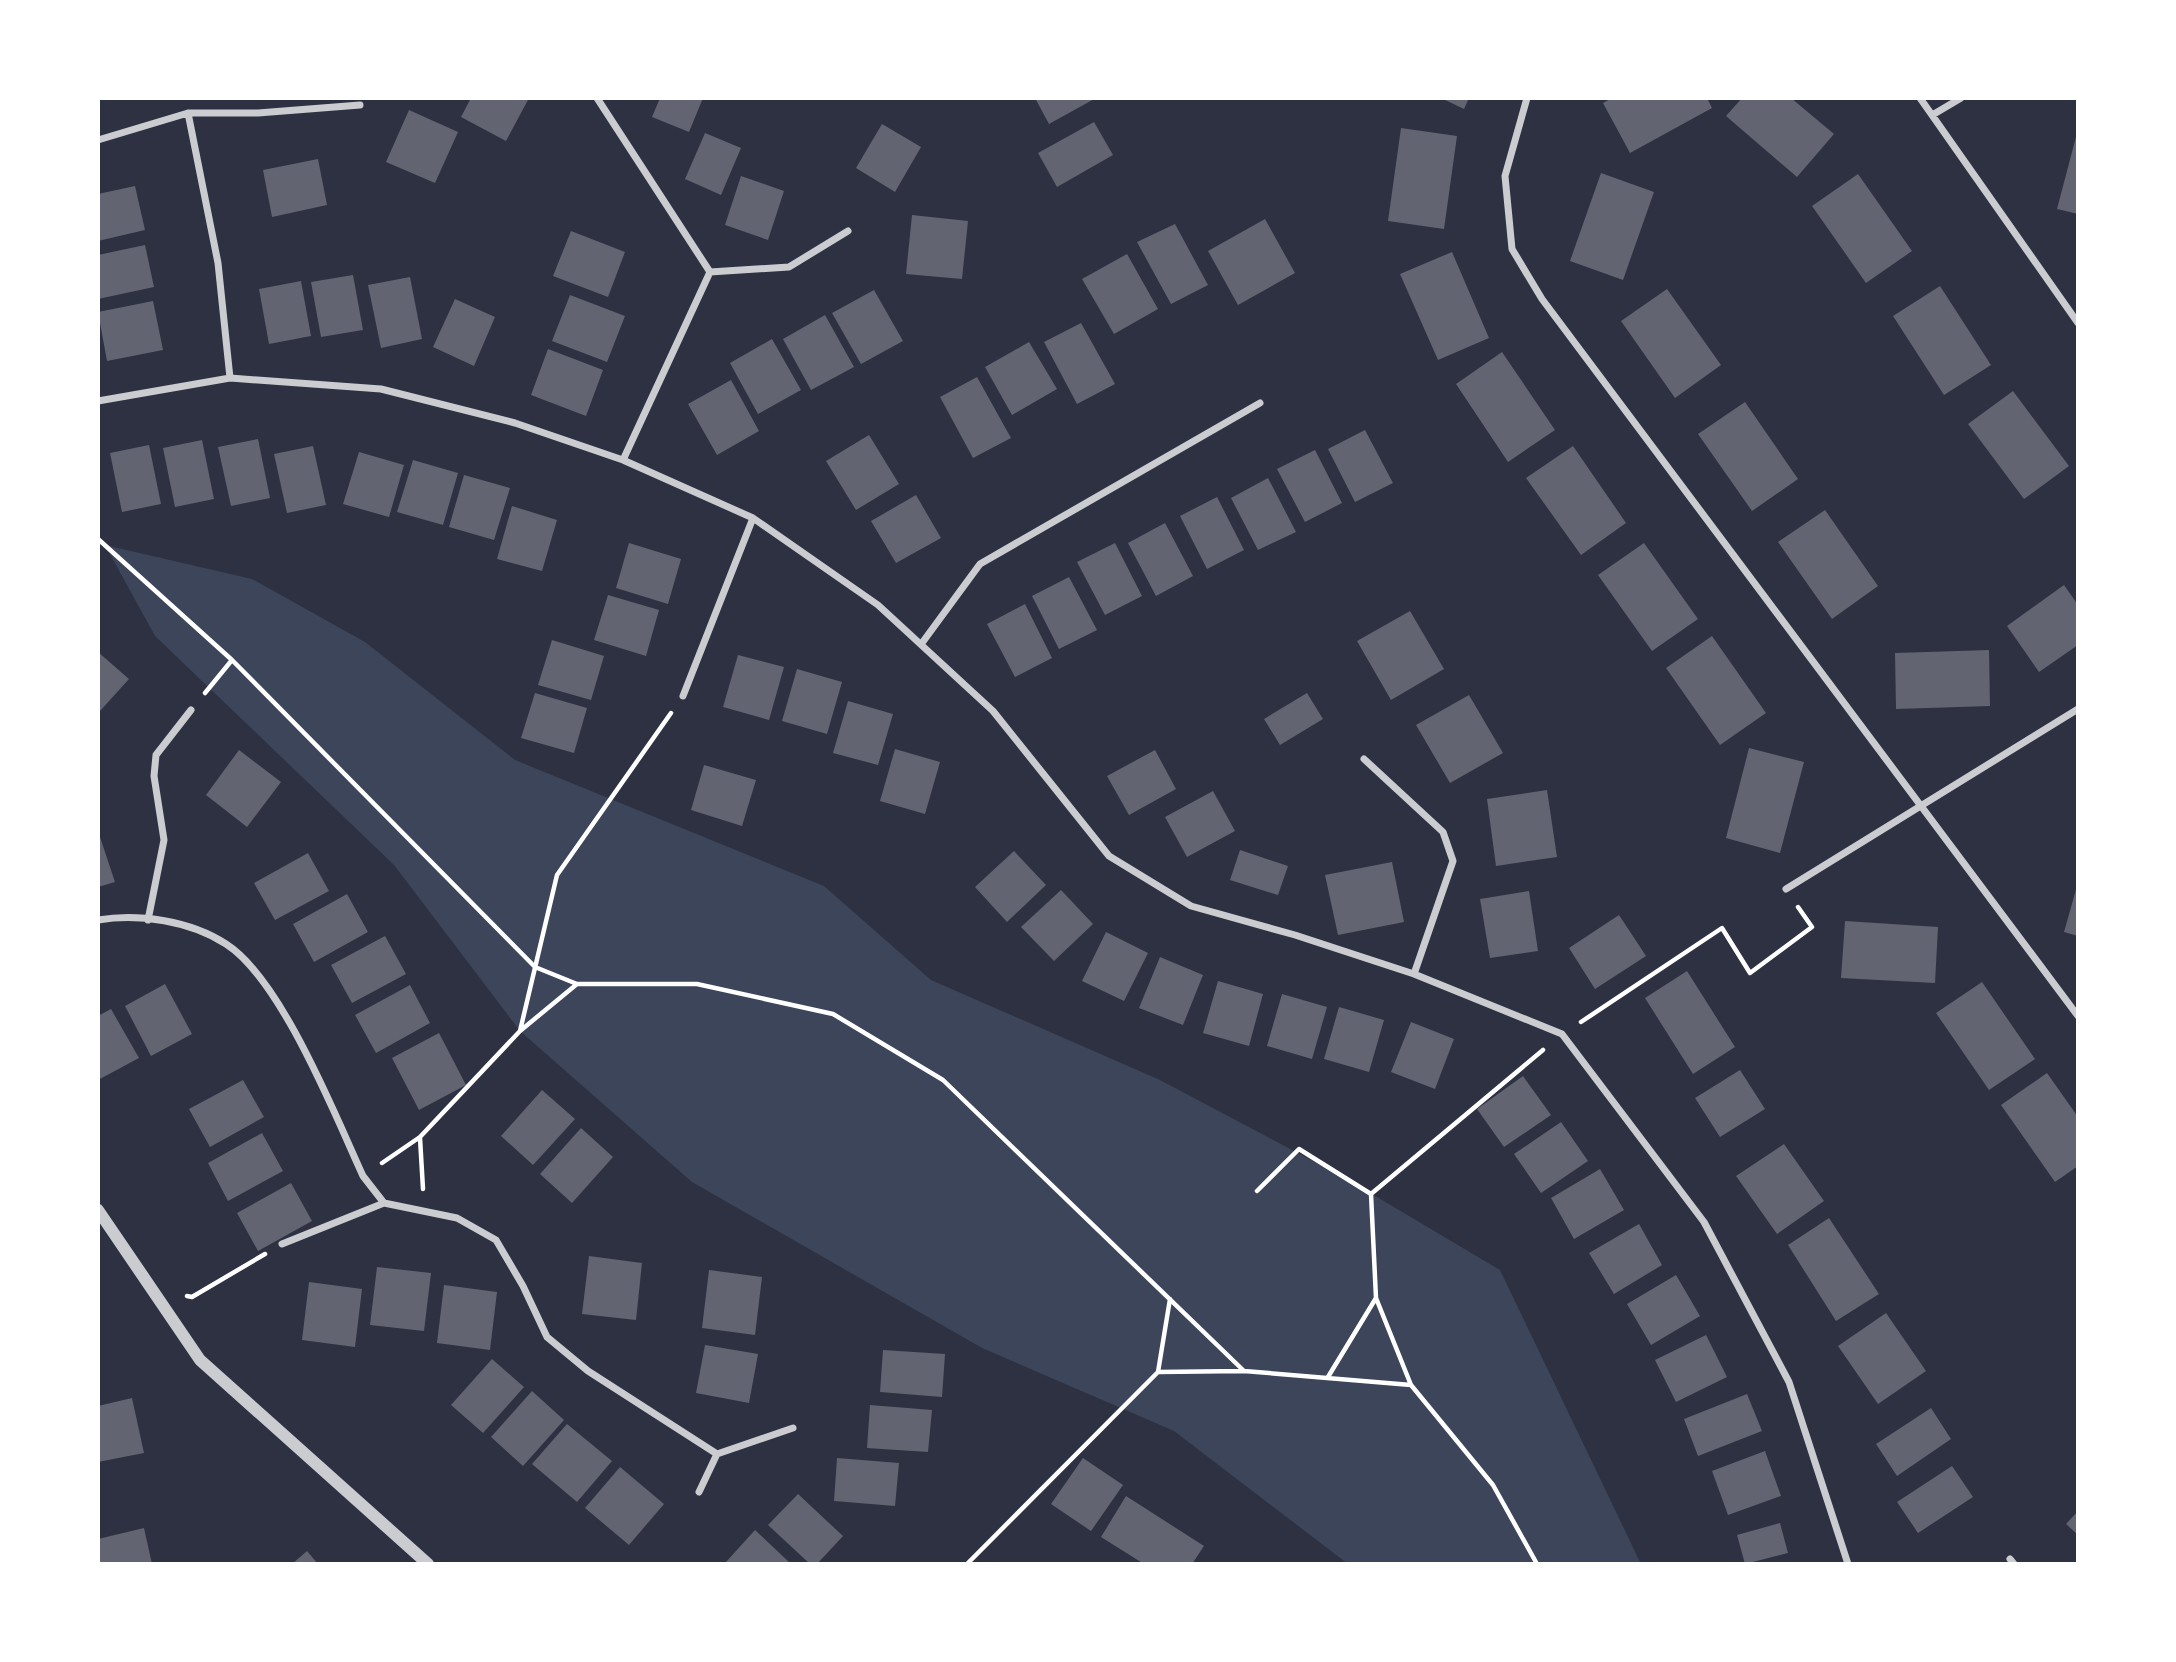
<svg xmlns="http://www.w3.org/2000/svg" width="2176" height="1662" font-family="Roboto,sans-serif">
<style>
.green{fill:#3c4559}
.building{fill:#626471}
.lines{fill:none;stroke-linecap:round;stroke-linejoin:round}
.path{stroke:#fff;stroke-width:4.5}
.minor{stroke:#caccd0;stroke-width:7}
.tertiary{stroke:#caccd0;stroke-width:12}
</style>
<rect width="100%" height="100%" fill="#2d3142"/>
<path class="green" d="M105,545l147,34 113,63 150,118 309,126 107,94 229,100 185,98 155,92 141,294h-293l-174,-133 -192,-83 -290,-166 -172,-151 -126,-166 -239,-229z"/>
<path class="building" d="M471,98h58l-23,43 -45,-24z
M660,98h43l-14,34 -37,-15z
M1035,98h61l-47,26z
M1441,98h28l-5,11z
M1612,98h95l5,10 -82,45 -27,-50z
M1742,98h49l43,36 -37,43 -71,-61z
M409,110l49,22 -23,51 -49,-21z
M1094,122l19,33 -56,32 -19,-34z
M882,124l39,23 -26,45 -39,-24z
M1401,128l56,8 -13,93 -56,-8z
M705,133l36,15 -20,47 -36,-16z
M2077,133h1v81l-21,-5z
M318,159l9,46 -55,12 -9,-47z
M1601,173l53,19 -31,88 -53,-19z
M1858,174l54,77 -46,32 -54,-77z
M741,176l43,15 -16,49 -43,-15z
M135,186l10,44 -47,11v-47z
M912,215l56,6 -6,58 -56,-5z
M1265,219l30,54 -57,32 -30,-54z
M1175,224l33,61 -37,19 -34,-62z
M571,231l54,21 -17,45 -55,-21z
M145,245l9,42 -56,12v-44z
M1452,252l37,86 -51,22 -38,-86z
M1127,254l31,55 -44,25 -32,-55z
M353,275l10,55 -42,7 -10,-55z
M410,277l12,62 -41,9 -13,-63z
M301,281l10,55 -42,8 -10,-55z
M1940,286l51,79 -47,30 -51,-79z
M1667,289l54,76 -46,33 -54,-77z
M874,290l29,51 -42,23 -29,-51z
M570,295l55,21 -18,46 -55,-21z
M455,299l40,18 -21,49 -41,-19z
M153,301l10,49 -56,11 -9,-49z
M825,315l29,52 -43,23 -28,-51z
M1081,323l34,61 -38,20 -33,-62z
M772,339l29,51 -43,24 -28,-51z
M1029,342l28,47 -45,26 -27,-48z
M548,349l55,21 -17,46 -55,-21z
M1502,352l53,78 -47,32 -52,-78z
M977,377l34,61 -38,20 -33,-61z
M731,380l28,51 -42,24 -29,-51z
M2013,391l56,75 -45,33 -56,-75z
M1745,402l53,77 -46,32 -54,-77z
M1365,430l28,53 -38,19 -27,-53z
M869,435l30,49 -43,26 -30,-49z
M258,439l12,59 -39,8 -13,-59z
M202,440l12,59 -39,8 -12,-59z
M149,445l12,59 -39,8 -12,-59z
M313,446l13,59 -39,8 -13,-59z
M1573,446l53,77 -45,32 -55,-77z
M1315,450l27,53 -37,19 -28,-53z
M359,452l45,13 -15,52 -46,-13z
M413,460l45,13 -15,52 -46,-13z
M464,475l46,13 -16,52 -45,-13z
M1268,478l28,54 -38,18 -27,-52z
M916,495l25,43 -45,25 -25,-42z
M1217,497l27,53 -37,19 -27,-53z
M512,506l45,14 -15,51 -45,-12z
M1825,510l53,76 -46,33 -54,-77z
M1165,523l28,53 -37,20 -28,-53z
M629,543l52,16 -13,45 -52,-16z
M1115,543l27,53 -37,19 -28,-53z
M1644,543l54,76 -46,32 -54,-76z
M1069,577l28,53 -38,19 -27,-53z
M2064,585l14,20v40l-39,27 -32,-46z
M608,595l51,15 -13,46 -52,-16z
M1025,604l27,54 -37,19 -28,-53z
M1410,611l34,58 -53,31 -34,-59z
M1712,636l54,77 -46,32 -54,-77z
M552,640l52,16 -13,44 -53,-15z
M1989,650l1,56 -94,3 -1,-56z
M98,652l31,27 -29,32 -2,-1z
M738,655l46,12 -15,53 -46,-13z
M797,669l45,13 -15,52 -45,-13z
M535,693l52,15 -13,45 -53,-15z
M1307,693l16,26 -43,26 -16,-26z
M1469,695l34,58 -53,30 -34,-58z
M848,701l45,13 -15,51 -45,-12z
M1749,748l55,14 -24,91 -54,-15z
M895,749l45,13 -15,52 -45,-13z
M239,750l42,32 -34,45 -41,-32z
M1155,750l21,39 -47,26 -22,-39z
M704,765l52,15 -14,46 -51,-16z
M1547,790l10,67 -61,9 -9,-67z
M1213,791l22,40 -48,26 -22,-40z
M98,831l17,51 -17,5z
M1240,850l48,16 -10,29 -48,-15z
M1014,851l32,34 -39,37 -32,-35z
M308,853l21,38 -54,29 -21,-37z
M1392,862l12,60 -66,13 -13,-60z
M2077,886h1v50l-14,-4z
M1061,890l32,34 -39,37 -33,-34z
M1529,891l9,60 -48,7 -10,-59z
M347,894l21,38 -54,30 -21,-38z
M1619,915l27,41 -51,33 -26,-41z
M1845,921l93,6 -3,56 -94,-5z
M1106,932l42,21 -24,48 -42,-20z
M385,936l21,38 -54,29 -21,-38z
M1160,957l43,18 -20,50 -44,-17z
M1687,971l48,76 -42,27 -48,-76z
M1218,981l45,13 -14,52 -46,-13z
M1982,982l53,77 -46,31 -53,-77z
M165,984l27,50 -41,22 -26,-50z
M410,985l20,38 -54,30 -21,-38z
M1282,994l45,13 -15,52 -45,-13z
M1339,1007l45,13 -15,52 -45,-13z
M111,1009l28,49 -41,22v-64z
M1411,1022l43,17 -19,50 -44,-17z
M439,1033l27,52 -47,25 -27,-52z
M1740,1070l25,39 -45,28 -25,-39z
M2047,1073l31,44v49l-23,16 -54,-77z
M1523,1076l28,39 -47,32 -27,-38z
M243,1080l21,37 -54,30 -21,-38z
M542,1090l33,29 -42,46 -32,-29z
M1561,1122l27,39 -47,32 -27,-39z
M581,1128l32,29 -41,46 -32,-29z
M262,1133l21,38 -55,30 -20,-38z
M1784,1144l40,57 -47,33 -41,-58z
M1600,1169l24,41 -50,29 -23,-41z
M291,1183l21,38 -54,30 -21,-38z
M1829,1218l50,76 -43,27 -48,-76z
M1639,1224l23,41 -48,29 -25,-41z
M589,1256l53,7 -6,57 -54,-6z
M377,1267l54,6 -7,58 -54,-6z
M709,1270l53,7 -7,58 -53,-7z
M1676,1275l24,41 -49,29 -24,-41z
M309,1282l53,7 -7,58 -53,-7z
M444,1285l53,7 -7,58 -53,-7z
M1886,1313l40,58 -48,33 -40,-58z
M1706,1335l21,42 -51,25 -21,-42z
M705,1345l53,9 -9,49 -53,-10z
M883,1350l62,4 -3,43 -62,-5z
M492,1359l32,28 -41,46 -32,-28z
M532,1391l32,29 -41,46 -32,-29z
M1747,1394l15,37 -64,25 -14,-37z
M132,1398l12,55 -46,9v-56z
M870,1405l62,5 -4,42 -61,-4z
M1931,1408l20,31 -54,37 -21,-32z
M567,1424l45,37 -35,41 -45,-38z
M1765,1451l16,45 -53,19 -16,-44z
M837,1458l62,5 -4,43 -61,-5z
M1083,1458l40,27 -32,46 -40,-27z
M1952,1466l21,31 -55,36 -21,-31z
M620,1467l44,37 -35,41 -44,-37z
M798,1494l45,42 -26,28h-7l-42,-39z
M1126,1496l78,50 -12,18h-48l-43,-27z
M2078,1511v24l-12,-11z
M1780,1523l8,30 -43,11 -8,-29z
M144,1528l8,36h-53l-1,-25z
M755,1530l36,34 -65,-2z
M307,1551l11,13h-26z"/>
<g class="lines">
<path class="path" d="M98,539l134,121 303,307 42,17
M205,693l27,-33
M1581,1022l141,-94 28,45 62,-46 -14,-20
M520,1031l57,-47h120l136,30 110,66 301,291
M420,1138l3,51
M382,1163l38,-26 100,-106 37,-156 114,-162
M1257,1191l42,-42 72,45
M187,1296l5,1 73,-43
M1376,1298l35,87
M1158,1372l12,-73
M1328,1377l48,-79 -5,-104 172,-144
M967,1564l191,-192 86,-1 167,14 82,100 44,79"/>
<path class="minor" d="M597,98l113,174
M1527,98l-22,78 7,73 30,50 536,717
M1920,98l158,225
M188,113l30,150 12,115
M1934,114l27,-16
M98,140l90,-27h70l102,-8
M98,401l132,-23 151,11 134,34 108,37 130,58 125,87 115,106 116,145 82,50 104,29 119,39 148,60 142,188 85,160 59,182
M623,460l87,-188 79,-5 59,-36
M922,643l58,-79 280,-161
M683,696l70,-178
M1364,759l79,73 10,29 -39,113
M1786,889l292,-180
M98,920c41,-7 93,1 128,24 55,35 109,171 137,232l21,27 73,15 39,22 27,46 24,51 41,34 129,83 76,-26
M148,920l16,-80 -10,-64 2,-21 35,-45
M282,1244l102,-41
M699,1492l18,-38
M2010,1559l4,5"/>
<path class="tertiary" d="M98,1210l102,150 228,204"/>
</g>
<rect width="2176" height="1662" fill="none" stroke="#ffffff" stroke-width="200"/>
</svg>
